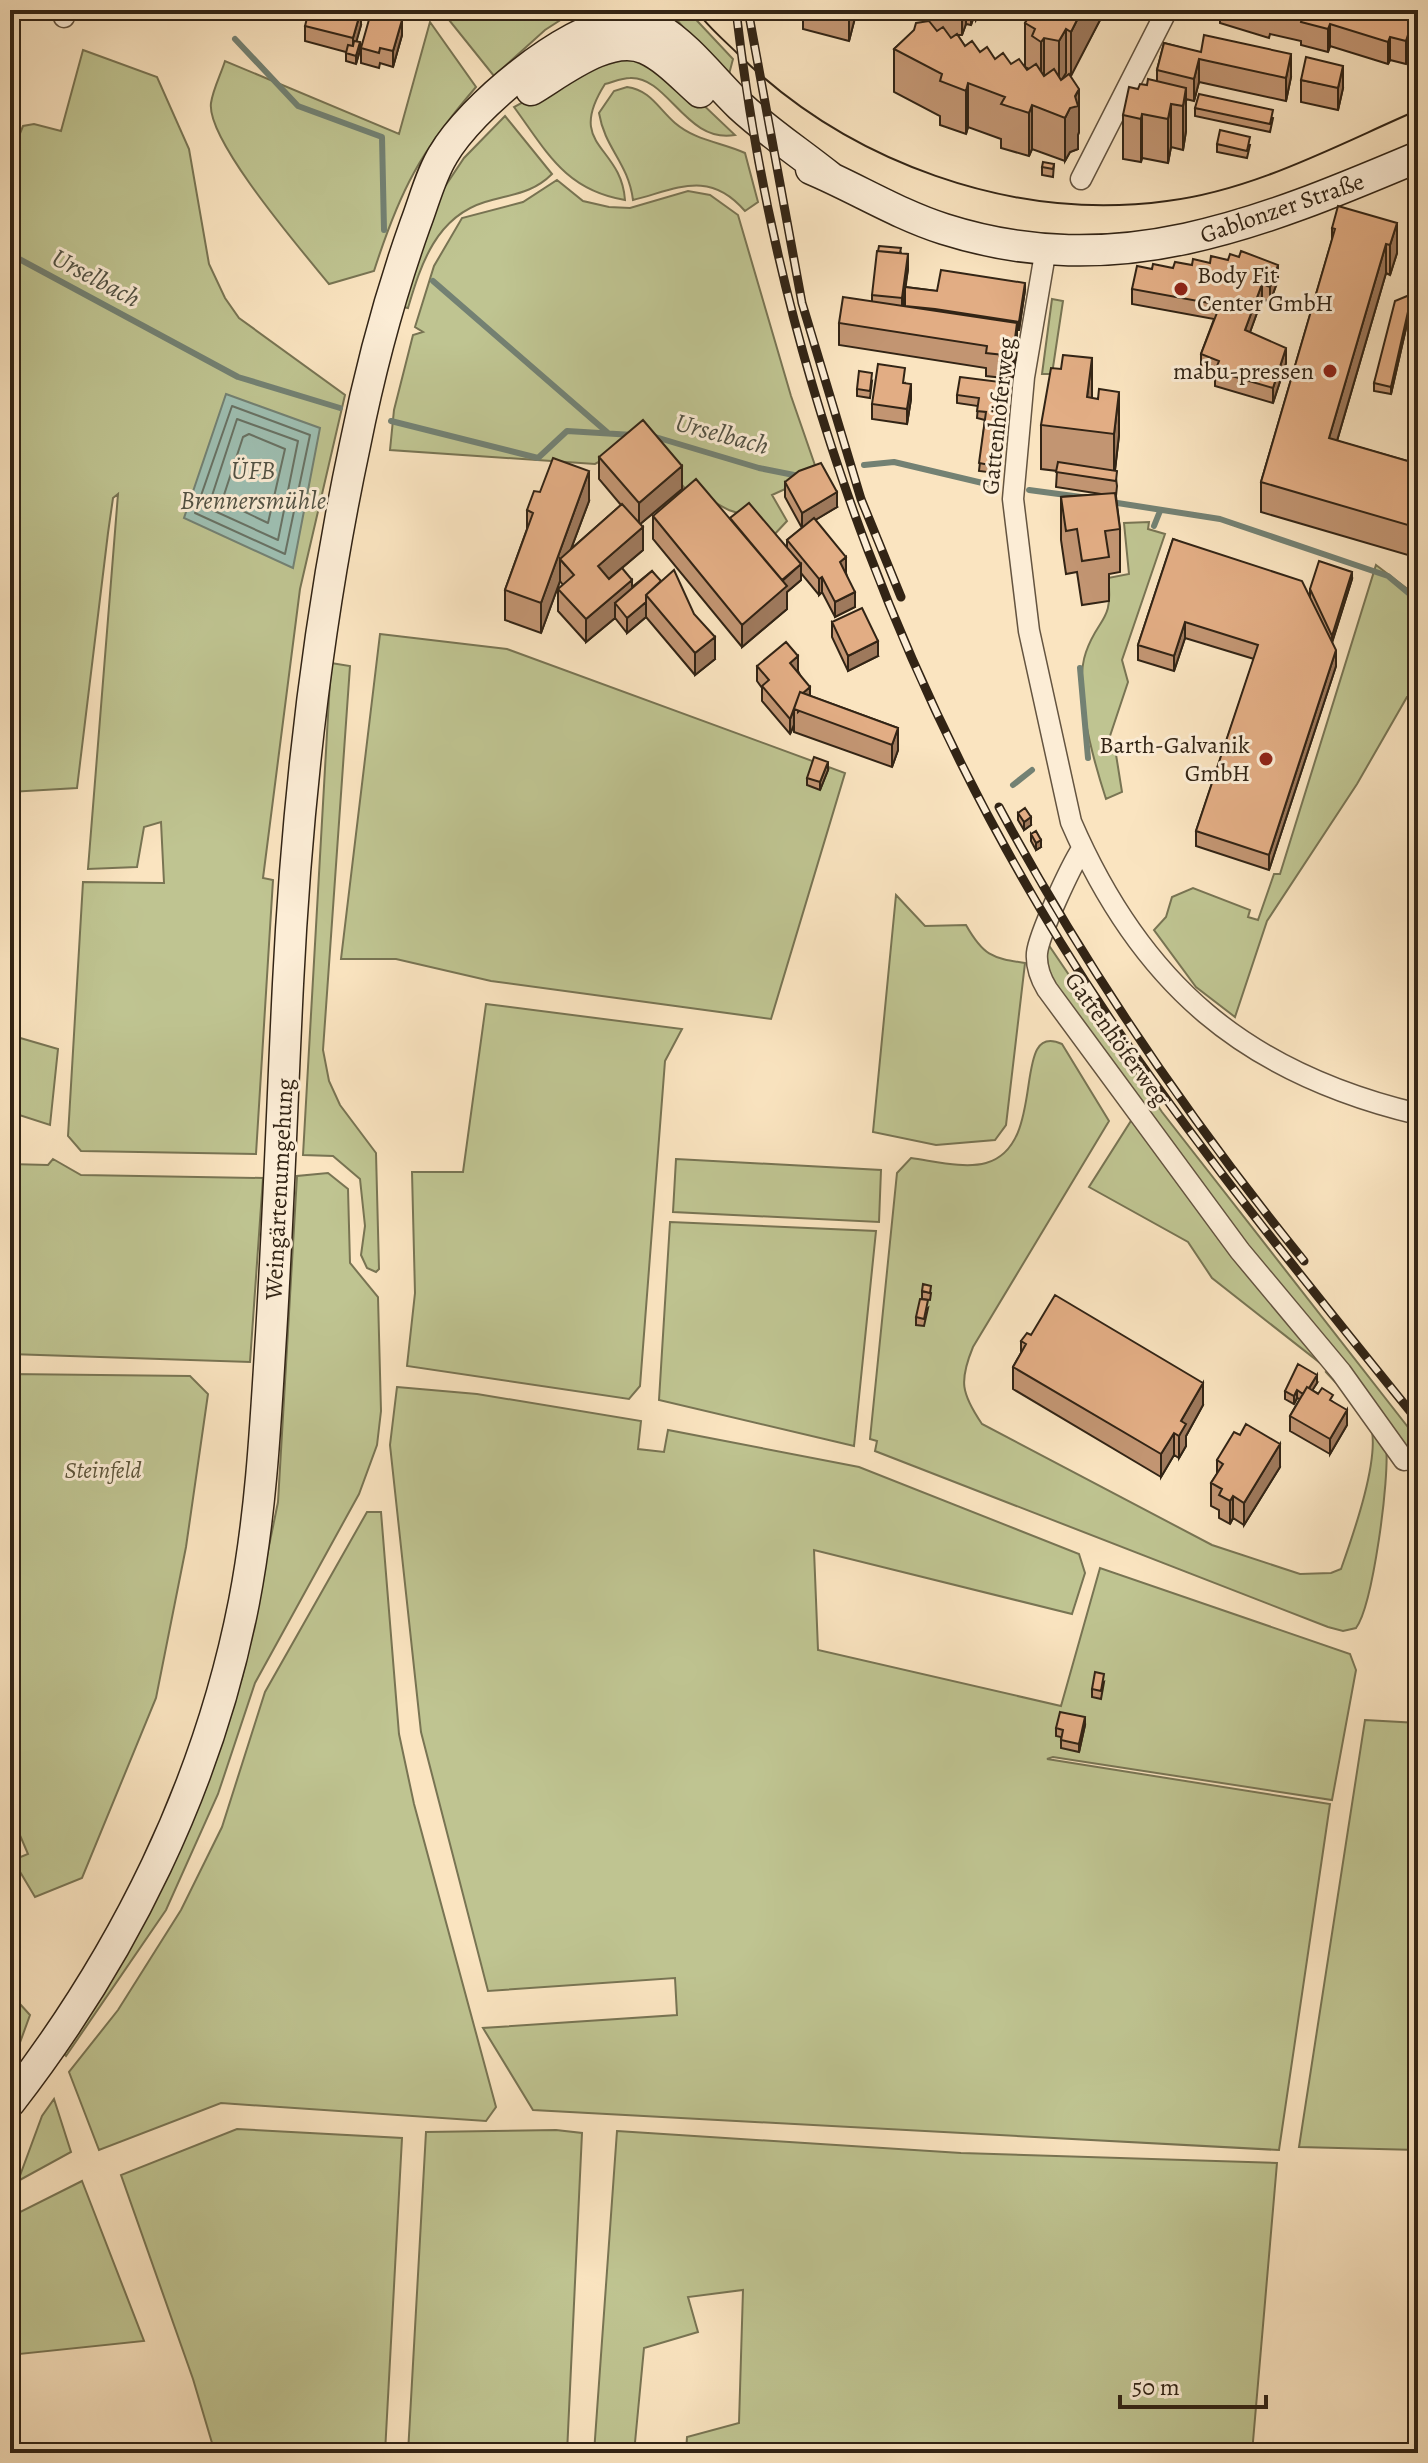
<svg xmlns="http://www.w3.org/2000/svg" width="1428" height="2463" font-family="Alegreya,serif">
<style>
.green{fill:#bfc491;stroke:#787453;stroke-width:2}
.water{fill:#9ebfb2;stroke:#738173;stroke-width:2}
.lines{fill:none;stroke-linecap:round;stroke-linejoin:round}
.shore{stroke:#687264;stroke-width:2}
.stream{stroke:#738173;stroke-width:6}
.minor-casing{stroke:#645440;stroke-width:23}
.secondary-casing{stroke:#322415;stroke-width:33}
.minor{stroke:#fcedd6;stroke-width:20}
.secondary{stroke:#fcedd6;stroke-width:30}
.tram{stroke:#322415;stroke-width:2}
.rail-casing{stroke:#322415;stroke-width:9}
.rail{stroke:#fcedd6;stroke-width:6;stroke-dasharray:18;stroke-linecap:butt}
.wall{fill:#c29572;stroke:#322415;stroke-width:2}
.shaded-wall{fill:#9e795c;stroke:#322415;stroke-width:2}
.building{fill:#e2ad84;stroke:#322415;stroke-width:2}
.poi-dot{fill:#8f2418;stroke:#fcedd6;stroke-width:3}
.labels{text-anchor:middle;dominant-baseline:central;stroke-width:6;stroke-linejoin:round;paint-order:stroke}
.street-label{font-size:24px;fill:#322415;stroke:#fcedd6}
.poi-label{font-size:24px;fill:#322415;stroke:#fcedd6;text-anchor:end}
.park-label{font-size:24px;font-style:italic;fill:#5c543a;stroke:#fcedd6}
.water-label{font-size:26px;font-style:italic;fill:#525244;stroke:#fcedd6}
</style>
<rect width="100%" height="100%" fill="#fae4c0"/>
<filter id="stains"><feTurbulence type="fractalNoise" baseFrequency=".0025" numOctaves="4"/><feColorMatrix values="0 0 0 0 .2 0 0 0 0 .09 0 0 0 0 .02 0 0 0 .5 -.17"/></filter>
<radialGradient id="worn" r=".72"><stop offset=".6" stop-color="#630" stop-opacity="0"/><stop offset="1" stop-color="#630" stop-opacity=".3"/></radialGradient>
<path class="green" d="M441,10h135l-31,20 -51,46z
M668,10h19l46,49 -5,19z
M430,22l46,65c-56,65 -76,103 -102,184l-45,13c-26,-32 -123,-144 -118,-181 2,-14 10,-29 14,-42l174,73z
M83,50l74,27 32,72 20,115 16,34 14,20 106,77 -45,194 -37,289 10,2 -17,274 -175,-3 -13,-15 15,-254 81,1 -3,-61 -17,5 -7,40 -49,2 30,-375 -5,4 -5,35 -31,255 -67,4v-634l13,-32 11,-2 27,7z
M626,56l47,20 62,59c-49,9 -67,-59 -105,-57 -8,0 -17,4 -25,6 -40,63 16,60 20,116 -60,-10 -78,-48 -111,-93l53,-29z
M627,87c23,3 31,21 48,36 21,18 46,19 70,30l13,49 -13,9c-36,-42 -68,-22 -112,-11 -5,-38 -28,-51 -34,-87l15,-22z
M505,116l47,58c-20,20 -41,20 -67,28 -49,15 -64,62 -77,106l-14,-3 40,-102 30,-45z
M557,180l26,21 26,6 21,1 58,-17 22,4 28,20 53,181 27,78 -46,21 15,26 -15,16 -26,-23c-25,-1 -34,-20 -58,-22l-46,-54 -47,26 -205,-14 4,-40 19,-75 10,-3 -8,-5 19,-61 28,-48 61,-16z
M1052,299l11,2 -11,73h-10z
M1149,522l-1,7 17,5 -43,126 6,22 -19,57 5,3 8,50 -16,7c-12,-37 -33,-110 -20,-147 12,-35 28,-30 22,-74l21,-4 -5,-51z
M1376,565l42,32v98l-11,2 -50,87 -90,137 -32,96 -39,-30 -42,-57 12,-13 6,-20 21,-9 57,22 -2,7 10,3 16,-46h6z
M380,634l127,15 338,124 -74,246 -280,-38 -95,-22h-55z
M331,663l19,3 -27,384 6,31 11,24 36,48 3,116 -3,3 -9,-4 -6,-13 4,-29 -5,-47 -27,-23 -30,-1z
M896,895l29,31 41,-1c17,30 25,33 59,38l-19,162 -11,15 -59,5 -63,-13z
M1048,944l114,168 256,328v28l-15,-15 -17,-7c4,30 -13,159 -30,182l-13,3 -15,-4 -453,-176 2,-10 -7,-2 27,-266 14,-15c23,3 53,11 75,5 64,-18 23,-143 76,-119l47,77 -136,226c-14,34 -12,46 9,77l230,121 88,29 31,-1 10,-4c11,-31 41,-115 29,-145 -8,-18 -31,-37 -44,-52l3,-2 -117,-92 -24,-36 -99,-55 52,-82c-27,-35 -105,-116 -93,-161z
M486,1004l196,25 -17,32 -25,325 -11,13 -222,-33 8,-73 -3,-121h51z
M10,1035l48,14 -8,76 -40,-13z
M53,1159l28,16 182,3 -13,184 -240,-8v-190l38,1z
M676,1159l205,11 -2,52 -206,-10z
M328,1173l20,16 2,74 28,34 3,114 -4,34 -18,49 -104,189 -37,111 -52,116 -100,146 -4,-4 180,-374 36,-176 19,-326z
M670,1222l206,9 -22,215 -195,-46z
M10,1374l180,2 18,18 -22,153 -30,151 -74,180 -47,19 -22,-37 15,-6 -18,-42z
M397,1387l80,7 164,27 -3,28 26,3 4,-22 191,37 220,87 6,19 -13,41 -258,-64 4,100 243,56 39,-138 250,86 6,16 -24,130 -279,-43 -6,2 283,45 -51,346 -746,-40 -50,-82 194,-13 -2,-37 -187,13 -67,-259 -31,-287z
M367,1512h14l18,222 15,70 82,303 -10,14 -265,-18 -122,47 -30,-78 49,-62 63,-100 41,-83 43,-135z
M1365,1720l53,3v427l-119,-3z
M10,1993l20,22 -20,55z
M54,2099l17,53 -53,29 24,-65z
M237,2129l165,9 -17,315h-170l-22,-74 -72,-204z
M556,2130l26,3 -15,320h-159l18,-321z
M617,2131l344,22 316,10 -25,290h-566l1,-16 52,-14 4,-133 -55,7 10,35 -54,16 -10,105h-40z
M82,2181l62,160 -134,14v-138z"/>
<path class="water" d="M226,394l94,34 -27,140 -109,-50z"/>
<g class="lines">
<path class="shore" d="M232,406l78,29 -25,119 -90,-41z
M237,419l61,22 -20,99 -70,-32z
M249,434l36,15 -17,74 -46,-22 21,-64z"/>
<path class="stream" d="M235,39l63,67 84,31 2,93
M10,254l228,123 102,31
M433,281l175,152
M391,421l147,37 29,-27 66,4
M652,436l107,32 40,8
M864,465l30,-3 97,23
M1029,490l52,7
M1111,502l109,17 168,57 30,25
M1154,526l6,-15
M1080,668l8,90
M1013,785l19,-15"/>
<defs>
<path id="minor" d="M62,10l2,7
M1081,179l86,-169
M1046,248l-22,129 -11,122 16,132 42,191c70,162 174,251 347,292
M1082,849c-11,17 -43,85 -45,104 -1,12 4,26 10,36l193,262 101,121 63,88"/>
<path id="secondary" d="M531,90c29,-17 79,-58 115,-41 20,9 38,29 54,43
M811,169c45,19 86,45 133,60 173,55 317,-6 474,-72
M10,2102c114,-147 198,-316 234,-500 16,-83 21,-167 26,-251 8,-122 12,-245 18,-367 9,-182 29,-361 67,-539 15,-75 34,-147 60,-220 9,-23 15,-49 28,-70 28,-48 122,-126 178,-134 12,-2 26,1 37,7 31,19 56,53 82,78 28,26 60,47 90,71"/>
</defs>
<use href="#minor" class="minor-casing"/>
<use href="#secondary" class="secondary-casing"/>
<use href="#minor" class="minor"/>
<use href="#secondary" class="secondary"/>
<path class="tram" d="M696,10c11,16 28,30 42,44 110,108 274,168 429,147 88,-11 170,-56 251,-91"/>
<defs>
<path id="rail" d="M736,10c42,367 179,727 389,1031 91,131 192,255 293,380
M748,10l54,293 59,196 40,98
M999,807c86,160 190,312 305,454"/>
</defs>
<use href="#rail" class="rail-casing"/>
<use href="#rail" class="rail"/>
</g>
<path class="wall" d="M372,10h25l-3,9 8,16 -9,32 -13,-4 -1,5 -18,-5v-15l11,-32z
M803,10h54l-8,31 -46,-12z
M925,10h57l-6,10 -3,-1 -2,6 -5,-1 -4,11h-5l8,11 30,13 32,11 2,-1 -4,-2v-44l8,-13h76l-9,10 -30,56 9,56 -1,3v14l-8,3 -5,9 -33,-12 -3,7 -28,-8v-9l-33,-12 -2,7 -26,-9v-9l-46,-24v-43l31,-28z
M1220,10h197v20l-11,34 -16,-4 -2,4 -58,-18 -2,6 -27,-7v-4l-31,-7 -1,4 -49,-15z
M361,25l-5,16 4,9 -4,14 -10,-3v-9l-41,-11v-15z
M1164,43l127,34 -5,24 -87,-19 -5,19 -8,-2v32l-3,19 -12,-3 -3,16 -26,-5 -1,4 -18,-3v-44l15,-26 19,-8v-11z
M1301,80l42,8 -5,22 -37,-8z
M1195,108l78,10 -3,14 -75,-16z
M1217,144l33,1 -3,13 -30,-6z
M1054,164l-1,13 -11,-2v-8z
M1397,223v30l-7,22 -4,-2 -49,168 81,23v94l-157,-46v-30l71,-242v-12z
M901,253l7,16 -3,18 32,4 88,-1 -6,40h-2v16l-4,31 -9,1 -18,-2v-8l-147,-23v-22l33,-22v-6z
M1173,268l105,12 -8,22 -8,-3 -12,33 36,31 -13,40 -58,-17v-12l-14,-5v-15l13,-35 -82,-15v-15l20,-20z
M1412,302l-21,92 -17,-3v-8z
M872,381l-2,17 -13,-2v-7z
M905,383l6,16 -4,25 -35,-5v-15z
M1008,391l-13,82 -16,-2 6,-51 -8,-2 1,-12 -21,-3v-8z
M1092,398l27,37 -4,36 2,15 -1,10 4,33v43l-11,2v27l-27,4 -5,-33 -11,2 -5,-34v-43l40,-3 -45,-7 1,-16 -16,-2v-44z
M599,457l83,32 -42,35 3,26 -21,18 10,19 20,-16 63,88 -20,16 -49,-58 -19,16 -12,-15 -29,24 -28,-31v-22l5,-4 -3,-4 -19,52 -36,-13v-30l22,-61v-19l62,-9 -18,48 50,-44 -22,-26z
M785,482l52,25 -22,13 31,53 9,34 -20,10 -13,-25 -3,3 -18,-22v7l-14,12v17l-45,38 -89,-108v-23l77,2 57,30v-8l15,-12 -17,-31z
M1173,539l137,57v-7l42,-10 -20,63 4,24 -67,204 -73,-24v-15l58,-172 -69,-21 -11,33 -36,-11v-15z
M832,622l46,34 -30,15 -16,-34z
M757,666l41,5 12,25 88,32v22l-6,17 -98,-35v-7l-4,9 -28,-33v-13l-5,-7z
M828,770l-8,20 -13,-5v-7z
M1018,813l13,12 -7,5 -6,-10z
M1031,834l10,13 -5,3 -5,-9z
M922,1291l9,2 -1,7 -8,-1z
M928,1308l-4,18 -8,-1v-8z
M1031,1335l172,70 -17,31v10l-7,12 -5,-3 -13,22 -148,-88v-22l8,-14v-12z
M1317,1383l-5,7 21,12 14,23 -17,29 -40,-23v-15l10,-17 -3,-1 -3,6 -9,-5v-8z
M1240,1435l40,32 -36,58 -11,-7 -3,6 -11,-6v-8l-8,-4v-23l6,-9v-14z
M1104,1682l-3,17 -9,-2v-8z
M1085,1725l-6,27 -18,-4v-11l-5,-1v-8z"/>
<path class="shaded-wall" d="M361,10v15l-8,29v-16z
M849,10h8l-8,31z
M962,10h4v14l-4,11z
M971,10h2v9l-2,6z
M976,10h6l-6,10z
M1082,10h27l-9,10 -29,56v-44z
M1416,10l1,20 -11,34v-23z
M402,20v15l-9,32v-16z
M1330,24v22l-2,6v-23z
M1066,29v44l-7,11v-43z
M1390,37v23l-2,4v-22z
M1044,38v44l-3,4v-44z
M360,42v8l-4,14v-8z
M1291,54v23l-5,24v-23z
M1199,59v23l-5,19v-22z
M1343,66v22l-5,22v-22z
M968,83v44l-2,7v-43z
M1186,88v43l-3,19v-44z
M1079,89v43l-1,3v14l-8,3 -5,9v-43z
M1171,104v43l-3,16v-44z
M1032,105v44l-3,7v-43z
M1142,114v44l-1,4v-43z
M1397,223v30l-7,22v-30z
M1386,244v29l-57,195v-30z
M908,254v15l-6,45v-16z
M1278,265v15l-8,22v-15z
M1025,283v7l-6,40v-8z
M1262,284v15l-17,47v-16z
M1412,294v8l-21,92v-7z
M1017,323v23l-4,31v-23z
M1286,348v15l-13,40v-15z
M1092,358v44l-5,-5z
M1008,383v8l-13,82v-7z
M911,384v15l-4,25v-15z
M1119,392v43l-5,43v-44z
M682,466v23l-43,36v-22z
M589,471v30l-24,64 -5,-6v22l-19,52v-30z
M837,492v15l-35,21v-15z
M643,527v23l-45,38v-22z
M846,557v16l-6,5v-16z
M801,564v16l-14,12v17l-45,38v-22l37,-41z
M1352,572v7l-20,64v-7z
M822,577v15l-3,3v-16z
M632,580v23h-17v15l-29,24v-23z
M855,592v15l-20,10v-15z
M646,602v15l-19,16v-15z
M1185,622v16l-11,33v-15z
M715,637v22l-20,16v-22z
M878,641v15l-30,15v-15z
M1336,650v16l-67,204v-15z
M798,656v15l-8,7v-15z
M810,687v15l-12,10v-15z
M794,710v15l-4,9v-15z
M898,728v22l-6,17v-22z
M828,762v8l-8,20v-8z
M1031,817v8l-7,5v-8z
M1041,840v7l-5,3v-7z
M1317,1375v8l-12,19v-7z
M1203,1383v22l-17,31v10l-7,12v-22l2,-15z
M1297,1390v8l-3,6v-8z
M1347,1410v15l-17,29v-15z
M1174,1433v22l-13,22v-23z
M1280,1444v23l-36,58v-22z
M1233,1496v22l-3,6v-23z
M1085,1717v8l-6,27v-8z"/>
<path class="building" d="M309,10h52l-8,28 -48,-12z
M379,10h15l-1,4z
M1033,10h49l-11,22 -5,-3 -7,12 -15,-3 -3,4 -9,-6 3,-7 -10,-6z
M1287,10h129l-10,31 -16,-4 -2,5 -58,-18 -2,5 -27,-7 1,-4 -16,-3z
M370,16l32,4 -9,31 -13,-3 -1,5 -18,-5z
M929,21l8,10 6,-4 8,11 6,-4 8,12 7,-5 8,11 7,-5 8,12 8,-6 8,11 8,-5 8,11 9,-6 8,12 10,-7 7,11 8,-6 10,15 -4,7 3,10 -8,2 -5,10 -33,-13 -3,8 -28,-9 4,-7 -37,-14 -2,8 -26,-10 2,-7 -48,-25 20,-19 2,-7z
M1204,35l87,19 -5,24 -87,-19 -5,20 -37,-9 7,-27 37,9z
M354,41l6,1 -4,14 -10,-3 2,-8 5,1z
M1306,57l37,9 -5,22 -37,-8z
M1148,79l38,9 -3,18 -12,-2 -3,15 -26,-5 -1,5 -18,-4 6,-28 9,2 2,-5 7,1z
M1199,94l74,16 -3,14 -75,-16z
M1220,130l30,7 -3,14 -30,-7z
M1043,162l11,2 -1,5 -11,-2z
M1338,206l59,17 -7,22 -4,-1 -57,194 89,26v64l-157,-46 74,-253 -3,-1z
M879,246l22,2 -1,5 -22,-2z
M877,251l31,3 -6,44 -30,-3z
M1241,251l37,14 -8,22 -8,-3 -17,46 41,18 -13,40 -58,-17 4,-10 -18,-7 19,-49 -88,-16 5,-23 15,3 1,-5 20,4 2,-6 17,3 1,-6 17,4 1,-7 17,4 2,-6 9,3z
M941,270l84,13 -6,39 -84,-13 -30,-3v-19l32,4z
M1412,294l-21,93 -17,-4 21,-82z
M843,297l174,26 -4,31 -9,1 -18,-2 1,-7 -148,-23z
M1063,355l29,3 -5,39 11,2 1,-10 20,3 -5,42 -73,-9 10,-57 10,1z
M878,364l27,4 -2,15 8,1 -4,25 -35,-5z
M859,371l13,2 -2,18 -13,-2z
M960,377l48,6 -13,83 -16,-3 7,-51 -9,-1 2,-13 -22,-3z
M643,420l39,46 -43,37 -40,-46z
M553,458l36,13 -48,132 -36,-13 28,-77 -6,-3 7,-19 6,1z
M1058,462l59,9 -1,10 -60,-9z
M821,463l16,29 -35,21 -17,-31 14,-11z
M696,479l91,107 -45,39 -89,-109z
M1115,493l5,36 -15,2 4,26 -27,4 -5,-32 -11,2 -5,-34z
M749,503l52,61 -19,16 -52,-62z
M622,504l21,23 -45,39 11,13 13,-11 10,12 -46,39 -28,-30 16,-14 -14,-16z
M814,518l32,39 -6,5 15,30 -20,10 -13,-25 -3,2 -32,-39z
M1173,539l129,42 34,69 -67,205 -73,-24 62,-186 -73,-23 -11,34 -36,-11z
M1319,561l33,11 -20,64 -22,-47z
M674,570l20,44 21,23 -20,16 -49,-58z
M652,571l9,10 -15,14v7l-19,16 -12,-15z
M862,608l16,33 -30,15 -16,-34z
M786,642l12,14 -8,7 20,24 -7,6 -3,-1 -10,27 -28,-33 7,-6 -12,-14z
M800,692l98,36 -6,17 -98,-36z
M814,757l14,5 -8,20 -13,-4z
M1025,808l6,9 -7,5 -6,-9z
M1036,831l5,9 -5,3 -5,-9z
M923,1284l8,2 -1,7 -8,-2z
M1055,1295l148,88 -22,38 5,3 -7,12 -5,-3 -13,21 -148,-87 13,-23 -5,-3 6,-8 4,2z
M920,1299l8,1 -4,19 -8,-2z
M1298,1364l19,11 -8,13 -2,-1 -4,7 -6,-4 -3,6 -9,-5z
M1307,1387l11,7 4,-6 11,7 -3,5 17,10 -17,29 -40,-23z
M1246,1424l34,20 -36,59 -11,-7 -3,5 -11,-6 3,-6 -11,-6 12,-19 -6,-4 17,-28 6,3z
M1095,1672l9,2 -3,17 -9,-2z
M1060,1712l25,5 -6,27 -18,-4 2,-10 -7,-2z"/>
<g class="poi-dot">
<circle cx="1181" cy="289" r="8"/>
<circle cx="1330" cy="371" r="8"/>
<circle cx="1266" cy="759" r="8"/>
</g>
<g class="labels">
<g class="street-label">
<text transform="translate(1282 208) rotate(-19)">Gablonzer Straße</text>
<text transform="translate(998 416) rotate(-84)">Gattenhöferweg</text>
<text transform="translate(1117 1039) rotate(54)">Gattenhöferweg</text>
<text transform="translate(279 1189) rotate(-87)">Weingärtenumgehung</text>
</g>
<g class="poi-label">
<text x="1197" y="275" text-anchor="start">Body Fit<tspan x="1197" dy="28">Center GmbH</tspan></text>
<text x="1314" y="371">mabu-pressen</text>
<text x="1250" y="745">Barth-Galvanik<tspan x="1250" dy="28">GmbH</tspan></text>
</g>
<g class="park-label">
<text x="103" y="1470">Steinfeld</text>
</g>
<g class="water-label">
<text transform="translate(96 278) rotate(28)">Urselbach</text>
<text transform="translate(722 434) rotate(15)">Urselbach</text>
<text x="253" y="470">ÜFB<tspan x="253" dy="30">Brennersmühle</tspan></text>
</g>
</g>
<rect width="1428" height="2463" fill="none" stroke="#fae4c0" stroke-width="40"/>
<rect x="12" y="12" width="1404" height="2439" fill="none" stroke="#322415" stroke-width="4"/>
<rect x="20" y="20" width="1388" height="2423" fill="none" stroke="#322415" stroke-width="2"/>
<path d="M1120 2395v12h146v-12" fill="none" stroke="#322415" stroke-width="4"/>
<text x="1132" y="2395" font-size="24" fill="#322415" stroke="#fcedd6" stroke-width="6" paint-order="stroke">50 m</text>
<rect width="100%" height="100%" filter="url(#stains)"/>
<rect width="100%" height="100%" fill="url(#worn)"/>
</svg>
